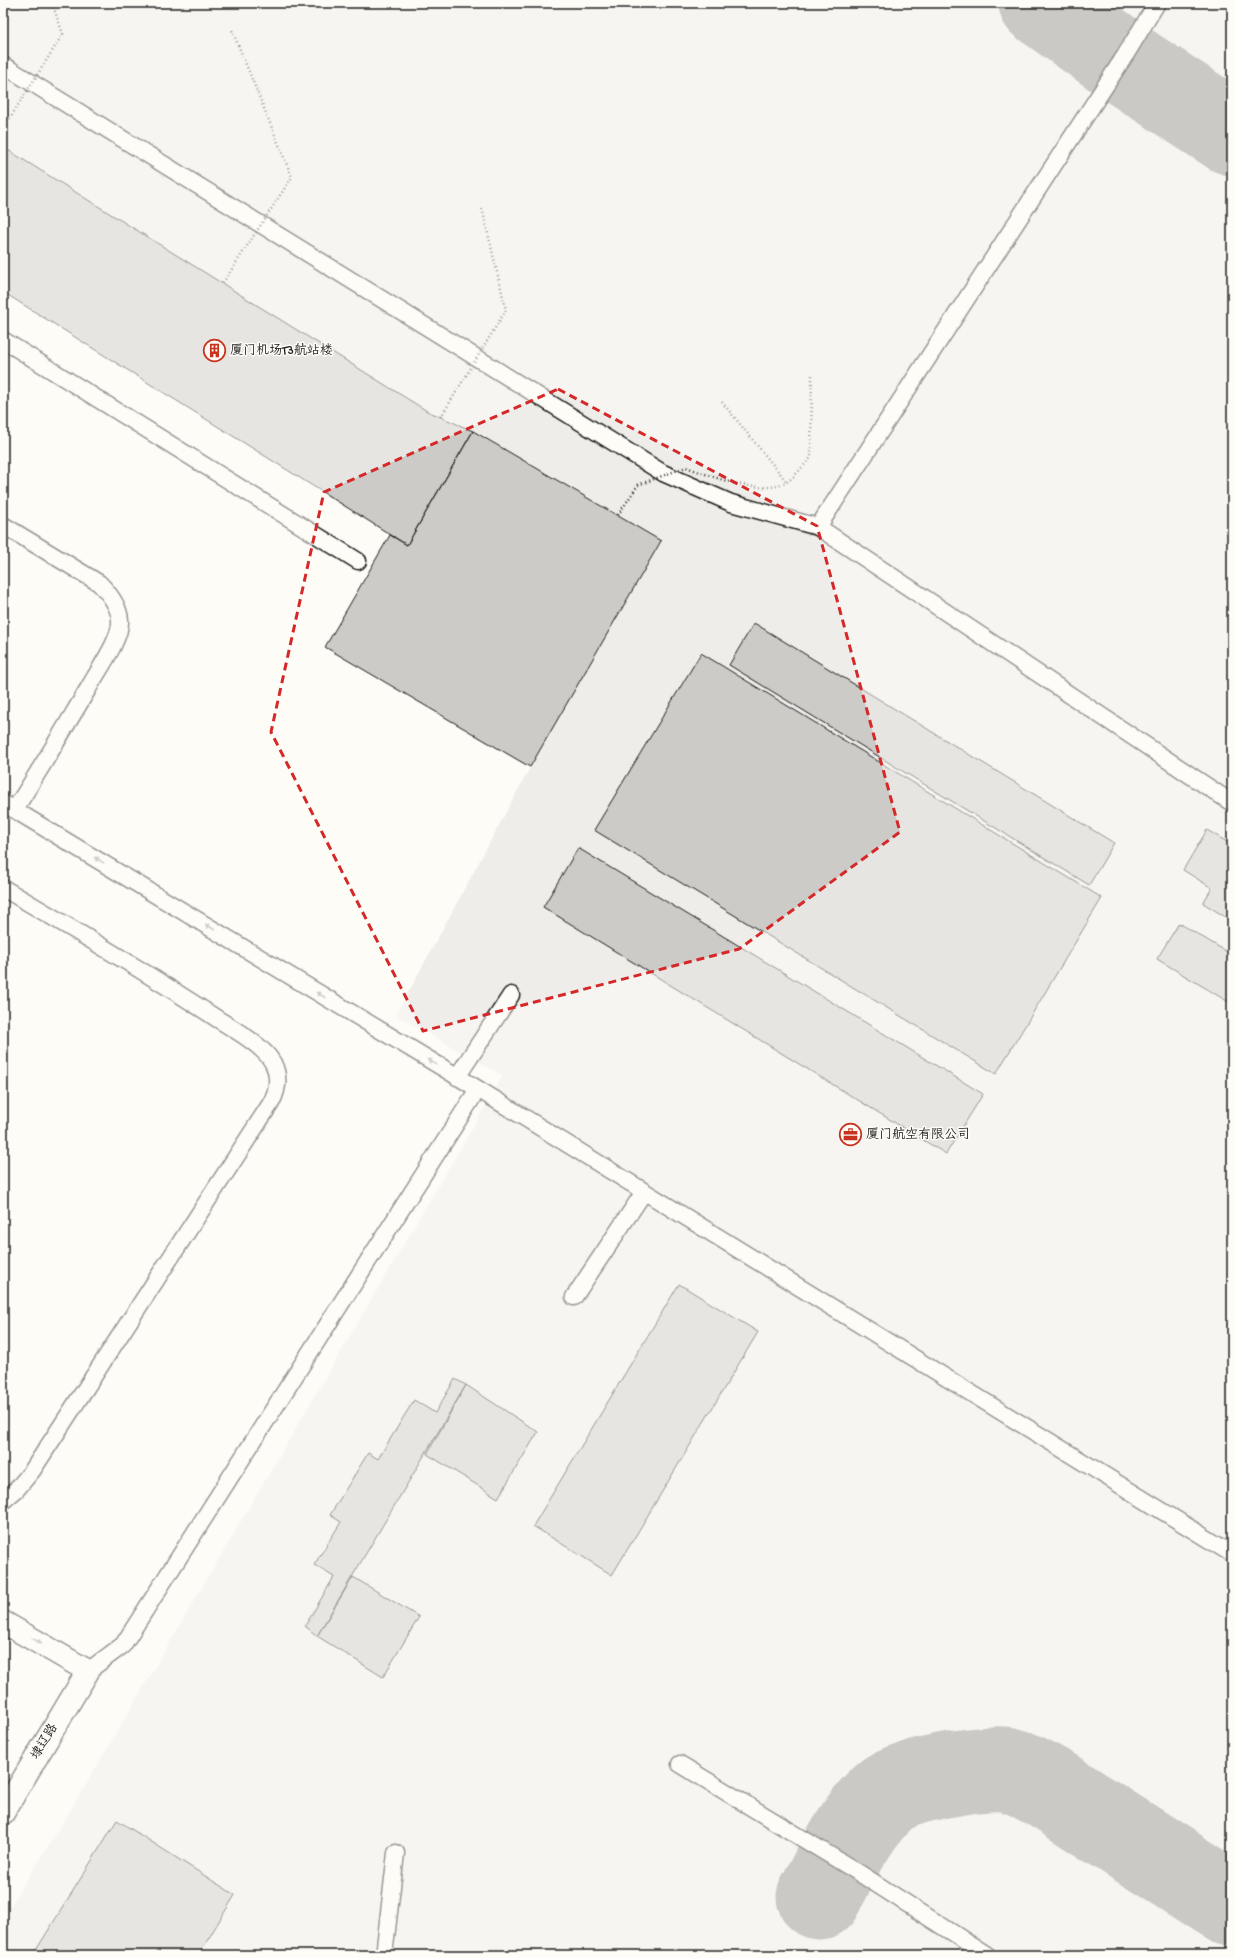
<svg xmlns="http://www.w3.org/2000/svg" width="1235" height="1958" font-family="'Gochi Hand','LXGW WenKai TC',sans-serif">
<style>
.built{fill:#eeede9}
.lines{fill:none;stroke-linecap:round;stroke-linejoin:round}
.taxiway{stroke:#8c8c8a;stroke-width:85}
.building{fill:#cccbc8;stroke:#1c1c1c}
.lane-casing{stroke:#1c1c1c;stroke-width:19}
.secondary-casing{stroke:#1c1c1c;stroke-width:25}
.path{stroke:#1c1c1c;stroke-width:2.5;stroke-dasharray:1 3;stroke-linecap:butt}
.lane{stroke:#fdfcf7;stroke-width:16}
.secondary{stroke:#fdfcf7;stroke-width:22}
.path-bridge{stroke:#1c1c1c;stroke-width:2.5;stroke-dasharray:1 3;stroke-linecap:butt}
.oneway{fill:#989794}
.marked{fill:none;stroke:#d62828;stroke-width:3;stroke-dasharray:8 5;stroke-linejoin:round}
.labels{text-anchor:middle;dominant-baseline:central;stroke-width:3;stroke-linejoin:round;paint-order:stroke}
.poi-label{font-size:13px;fill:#1c1c1c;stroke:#fdfcf7;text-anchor:start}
.street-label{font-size:13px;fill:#1c1c1c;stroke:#fdfcf7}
</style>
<rect width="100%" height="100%" fill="#fdfcf7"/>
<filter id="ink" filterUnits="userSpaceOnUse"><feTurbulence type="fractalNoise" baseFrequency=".025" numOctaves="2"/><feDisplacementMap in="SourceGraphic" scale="8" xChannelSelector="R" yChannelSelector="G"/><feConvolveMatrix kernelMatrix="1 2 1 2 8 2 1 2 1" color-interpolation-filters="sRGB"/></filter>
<g filter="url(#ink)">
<path class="built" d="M3,3h1229v1952h-1229v-37l74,-118 426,-724 -107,-61 134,-247 -205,-121 65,-112 -387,-243z"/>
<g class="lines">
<path class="taxiway" d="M1041,3l93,66 98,64
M819,1897c16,-29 31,-63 53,-88 5,-6 13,-15 20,-18 21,-12 88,-24 113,-22 16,2 32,13 47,21l180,115"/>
</g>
<path class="building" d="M3,147l424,264 46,20 -66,114 -404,-253z
M473,431l188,110 -131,226 -205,-120 65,-112 17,10z
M754,623l360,220 -25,42 -360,-220z
M701,653l401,245 -106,176 -402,-244z
M1207,830l25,15v76l-29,-18 9,-15 -29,-18z
M578,848l405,246 -37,60 -403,-247z
M1179,923l53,32v49l-75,-45z
M679,1284l79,48 -146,243 -79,-49z
M455,1379l11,6 -149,251 -12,-10 29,-49 -20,-12 27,-43 -11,-7 38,-62 10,6 36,-59 21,13z
M466,1385l72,47 -40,66 -71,-44z
M353,1577l66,40 -36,60 -66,-41z
M117,1820l118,75 -36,59 1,1h-167z"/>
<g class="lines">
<defs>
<path id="lane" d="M3,65l660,408 68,30 87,24 414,276
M3,340l355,221
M3,525l96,58c9,9 20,23 21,37 2,18 -23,52 -32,69 -24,40 -48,81 -73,120
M818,527l308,-473 31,-51
M3,803l475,286 754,465
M3,888c72,42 143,84 213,130 17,11 47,27 57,45 7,14 5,27 -2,40l-239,368 -15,18 -14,12
M457,1077l54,-82
M574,1297l70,-105
M88,1671l35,-26 355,-556
M680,1764l176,107 131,84
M384,1955l12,-102"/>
<path id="secondary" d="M3,1622l85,49 -85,142"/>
</defs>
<use href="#lane" class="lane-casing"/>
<use href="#secondary" class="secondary-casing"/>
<path class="path" d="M722,402l65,80"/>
<use href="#lane" class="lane"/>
<use href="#secondary" class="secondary"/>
<path class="path-bridge" d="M3,129l60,-95 -11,-31
M223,283l69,-106 -60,-147
M441,417l65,-107 -24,-102
M618,515l20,-30 48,-18c25,9 76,30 101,15 9,-6 16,-17 24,-24l1,-83"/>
</g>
<defs><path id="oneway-solid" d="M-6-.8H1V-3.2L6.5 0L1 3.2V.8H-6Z"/></defs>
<g class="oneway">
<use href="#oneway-solid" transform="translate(99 860) rotate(-149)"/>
<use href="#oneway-solid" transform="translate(210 927) rotate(-149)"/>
<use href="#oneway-solid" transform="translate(321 995) rotate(-149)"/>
<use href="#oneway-solid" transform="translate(432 1062) rotate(-149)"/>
<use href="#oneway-solid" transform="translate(37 1641) rotate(30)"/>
</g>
</g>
<path d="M0 0H1235V1958H0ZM558,389l259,137 83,306 -161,117 -316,82 -152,-299 53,-240z" fill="#fdfcf7" fill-opacity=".55" fill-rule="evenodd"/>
<path class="marked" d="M558,389l259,137 83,306 -161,117 -316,82 -152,-299 53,-240z"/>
<defs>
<symbol id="building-ring" viewBox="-11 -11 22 22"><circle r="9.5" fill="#fdfcf7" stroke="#c8321e" stroke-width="1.5"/><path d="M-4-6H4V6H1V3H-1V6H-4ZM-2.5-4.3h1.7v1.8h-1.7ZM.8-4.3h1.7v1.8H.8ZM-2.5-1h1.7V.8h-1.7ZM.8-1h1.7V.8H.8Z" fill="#c8321e"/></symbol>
<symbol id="office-ring" viewBox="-11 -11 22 22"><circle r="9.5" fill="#fdfcf7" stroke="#c8321e" stroke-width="1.5"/><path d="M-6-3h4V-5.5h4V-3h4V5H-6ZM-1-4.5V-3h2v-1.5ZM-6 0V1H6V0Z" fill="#c8321e"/></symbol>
</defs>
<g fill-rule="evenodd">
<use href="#building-ring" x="202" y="338" width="25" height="25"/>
<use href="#office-ring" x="838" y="1122" width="25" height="25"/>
</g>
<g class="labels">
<g class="poi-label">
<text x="230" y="351">厦门机场T3航站楼</text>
<text x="866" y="1135">厦门航空有限公司</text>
</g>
<g class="street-label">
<text transform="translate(45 1742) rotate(-59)">埭辽路</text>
</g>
</g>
<rect width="1235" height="1958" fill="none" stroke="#fdfcf7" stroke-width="16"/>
<rect x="8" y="8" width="1219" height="1942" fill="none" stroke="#1c1c1c" stroke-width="1.5" filter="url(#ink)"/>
</svg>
